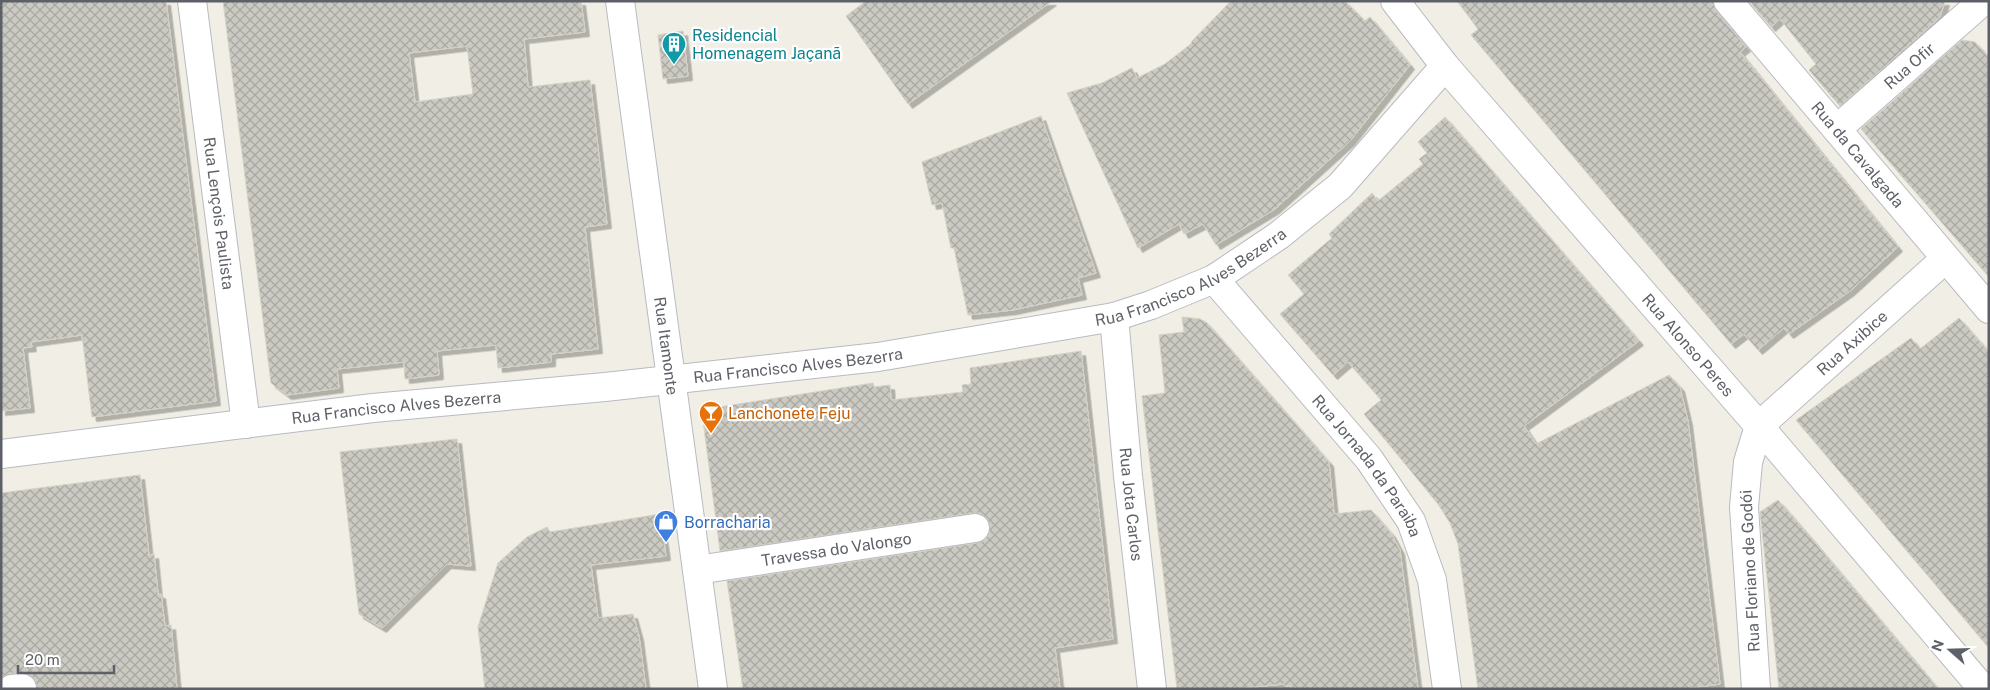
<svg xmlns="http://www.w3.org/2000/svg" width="1990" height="690" font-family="'Public Sans',sans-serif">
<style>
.building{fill:url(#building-cross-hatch);stroke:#d5d1c3;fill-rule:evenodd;filter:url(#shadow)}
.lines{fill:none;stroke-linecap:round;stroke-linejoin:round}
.minor-casing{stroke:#b8bbc0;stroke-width:30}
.minor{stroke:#fff;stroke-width:28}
.labels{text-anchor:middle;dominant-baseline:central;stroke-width:4.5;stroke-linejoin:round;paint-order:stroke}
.culture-label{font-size:16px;fill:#0d838f;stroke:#fff;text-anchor:start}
.street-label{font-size:16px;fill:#5d6167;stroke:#fff}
.food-label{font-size:16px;fill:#c56008;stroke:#fff;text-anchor:start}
.shop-label{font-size:16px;fill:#366cbe;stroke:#fff;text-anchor:start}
</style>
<defs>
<pattern id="building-cross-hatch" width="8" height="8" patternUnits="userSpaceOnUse" patternTransform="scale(1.25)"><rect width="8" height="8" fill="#cbcac2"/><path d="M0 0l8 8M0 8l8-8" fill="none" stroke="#a8a7a1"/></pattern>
<filter id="shadow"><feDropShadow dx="4.5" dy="4.5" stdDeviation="0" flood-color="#0004"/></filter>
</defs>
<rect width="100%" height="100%" fill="#f0eee5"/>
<path class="building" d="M1,1h165l50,400 -124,16 -10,-82 -51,7 1,5 -9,1 7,60 -29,3z
M223,1h358l4,31 -61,7 4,48 62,-7 17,144 -22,3 13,122 -47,5v8l-53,6 -2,-23 -59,6 2,24 -34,4 -1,-17 -67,7 2,19 -52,7 -16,-12zM467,46l6,48 -58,8 -6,-49z
M866,1h186l-144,103 -62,-88z
M1231,1h114l20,20 5,-4 40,48 -60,76 -75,68 -59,36 -13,-21 -19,10 -5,-10 -41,24 -71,-155 35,-10 30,-15 5,10 28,-14 27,-21 -1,-1z
M1457,1h256l3,10 30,36 -6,5 158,195 -48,44 -61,43 -5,-6 -26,22 -14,-16 -13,10 -260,-309 7,-6z
M1749,1h196l-5,16 -100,89 -31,-36 7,-6 -36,-45 -9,8z
M683,31l5,45 -25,3 -5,-44z
M1962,40l13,2 14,16v219l-128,-148z
M1041,116l55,157 -18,5 4,17 -69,15 -45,5 -14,-67h-3l-9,-45 -10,2 -10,-43z
M1445,117l194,224 -115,85 12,18 133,-69 11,12 8,34 32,263 -37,5h-205l-20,-145 -8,-21 -12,-19 -74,-90 17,-14 -33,-38 -15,13 -53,-61 24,-20 -16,-19 44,-37 -3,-4 43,-41 6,8 45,-37 -4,-5 8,-6 -9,-11z
M1182,317l18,2 6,3 123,140 5,52 37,-4 20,23 9,17 18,139h-127v-3h-6l-1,-2 -51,5h-56l-35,-293 23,-3 -6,-58 25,-3z
M1959,318l30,34v296l-193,-228 115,-82 9,11z
M1081,351l32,288 -58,9 5,41h-317l-16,-108 250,-38 8,-3 4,-6 1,-8 -3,-8 -7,-5h-7l-253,38 -17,-131 10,-12 160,-25 1,4 16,-2 1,15 72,-8 -1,-7 9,-1 -1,-16z
M457,439l14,127 -24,-2 -65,64 -23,-14 -19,-162z
M140,475l9,80 5,-1 4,40h3l4,32 6,-1 6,64h-140l-2,-10 -7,-5 -18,-1 -9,5v-185z
M1778,500l33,38 127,151h-159l-19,-177z
M660,514l6,42 -75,9 7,53 35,-4 6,22 7,53h-161l-7,-62 20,-64 29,-26 20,-10 3,5z"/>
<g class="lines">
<defs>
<g id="minor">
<path id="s1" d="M192,1l54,423"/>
<path id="s2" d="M620,1l93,688"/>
<path id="s3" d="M1395,1l50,65 314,360 224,263"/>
<path id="s4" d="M1728,1l261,308"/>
<path id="s5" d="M1837,129l146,-128"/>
<path id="s6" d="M1214,279l155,180 42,62 21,59 15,109"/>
<path id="s7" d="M1114,317l14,159 24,213"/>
<path id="s8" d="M1,454l372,-46 232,-21 273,-30 236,-40 37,-12 63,-26 64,-43 62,-50 105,-120"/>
<path id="s9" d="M697,570l278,-42"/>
<path d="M12,689l10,-1"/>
<path id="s10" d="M1756,689l-12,-182 4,-45 11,-36 186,-167"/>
</g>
</defs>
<use href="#minor" class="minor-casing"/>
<use href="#minor" class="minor"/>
</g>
<defs>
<symbol id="building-pin" viewBox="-11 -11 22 30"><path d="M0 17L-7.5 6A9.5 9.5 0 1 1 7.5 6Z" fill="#0f9aa8" stroke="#fff"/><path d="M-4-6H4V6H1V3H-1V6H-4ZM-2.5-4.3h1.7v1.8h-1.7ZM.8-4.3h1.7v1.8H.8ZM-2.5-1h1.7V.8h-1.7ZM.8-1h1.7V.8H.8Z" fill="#fff"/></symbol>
<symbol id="bar-pin" viewBox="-11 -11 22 30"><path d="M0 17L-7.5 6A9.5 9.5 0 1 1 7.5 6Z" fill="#e8710a" stroke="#fff"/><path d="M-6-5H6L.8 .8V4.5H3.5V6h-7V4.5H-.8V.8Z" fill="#fff"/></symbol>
<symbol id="shop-pin" viewBox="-11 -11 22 30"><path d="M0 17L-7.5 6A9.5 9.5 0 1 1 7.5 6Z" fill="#3f7fe0" stroke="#fff"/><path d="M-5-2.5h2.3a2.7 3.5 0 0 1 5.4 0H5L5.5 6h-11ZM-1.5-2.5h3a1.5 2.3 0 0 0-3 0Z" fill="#fff"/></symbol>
</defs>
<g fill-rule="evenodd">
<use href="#building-pin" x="660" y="30" width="28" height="38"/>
<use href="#bar-pin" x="697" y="399" width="28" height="38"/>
<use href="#shop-pin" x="652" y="508" width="28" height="38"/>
</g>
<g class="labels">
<g class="culture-label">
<text x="692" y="35">Residencial<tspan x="692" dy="18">Homenagem Jaçanã</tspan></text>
</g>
<g class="street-label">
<text stroke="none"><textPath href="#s5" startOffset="96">Rua Ofir</textPath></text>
<text stroke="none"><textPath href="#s4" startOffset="201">Rua da Cavalgada</textPath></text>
<text stroke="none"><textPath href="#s1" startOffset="214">Rua Lençois Paulista</textPath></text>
<text stroke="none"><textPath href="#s8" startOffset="1208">Rua Francisco Alves Bezerra</textPath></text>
<text stroke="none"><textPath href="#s10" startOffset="390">Rua Axibice</textPath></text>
<text stroke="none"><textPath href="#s2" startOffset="348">Rua Itamonte</textPath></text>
<text stroke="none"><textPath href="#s3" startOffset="452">Rua Alonso Peres</textPath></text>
<text stroke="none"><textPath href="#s8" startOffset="802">Rua Francisco Alves Bezerra</textPath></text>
<text stroke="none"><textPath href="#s8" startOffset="398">Rua Francisco Alves Bezerra</textPath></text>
<text stroke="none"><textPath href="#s6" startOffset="242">Rua Jornada da Paraiba</textPath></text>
<text stroke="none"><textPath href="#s7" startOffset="188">Rua Jota Carlos</textPath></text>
<text stroke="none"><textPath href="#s9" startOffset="141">Travessa do Valongo</textPath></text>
<text transform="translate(1750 571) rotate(-93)">Rua Floriano de Godói</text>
</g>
<g class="food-label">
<text x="728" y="413">Lanchonete Feju</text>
</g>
<g class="shop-label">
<text x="684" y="522">Borracharia</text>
</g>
</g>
<rect width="1990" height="690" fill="none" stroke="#5d6167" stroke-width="5"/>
<g transform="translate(1950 650) rotate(290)" stroke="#ffffff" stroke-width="4" paint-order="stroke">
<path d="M0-4L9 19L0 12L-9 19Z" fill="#5d6167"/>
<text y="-8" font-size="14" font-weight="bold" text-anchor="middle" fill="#5d6167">N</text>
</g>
<path d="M18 665v8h96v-8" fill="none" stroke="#5d6167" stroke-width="2.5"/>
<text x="25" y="665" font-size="15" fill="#5d6167" stroke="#ffffff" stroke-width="4" paint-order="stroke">20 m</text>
</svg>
